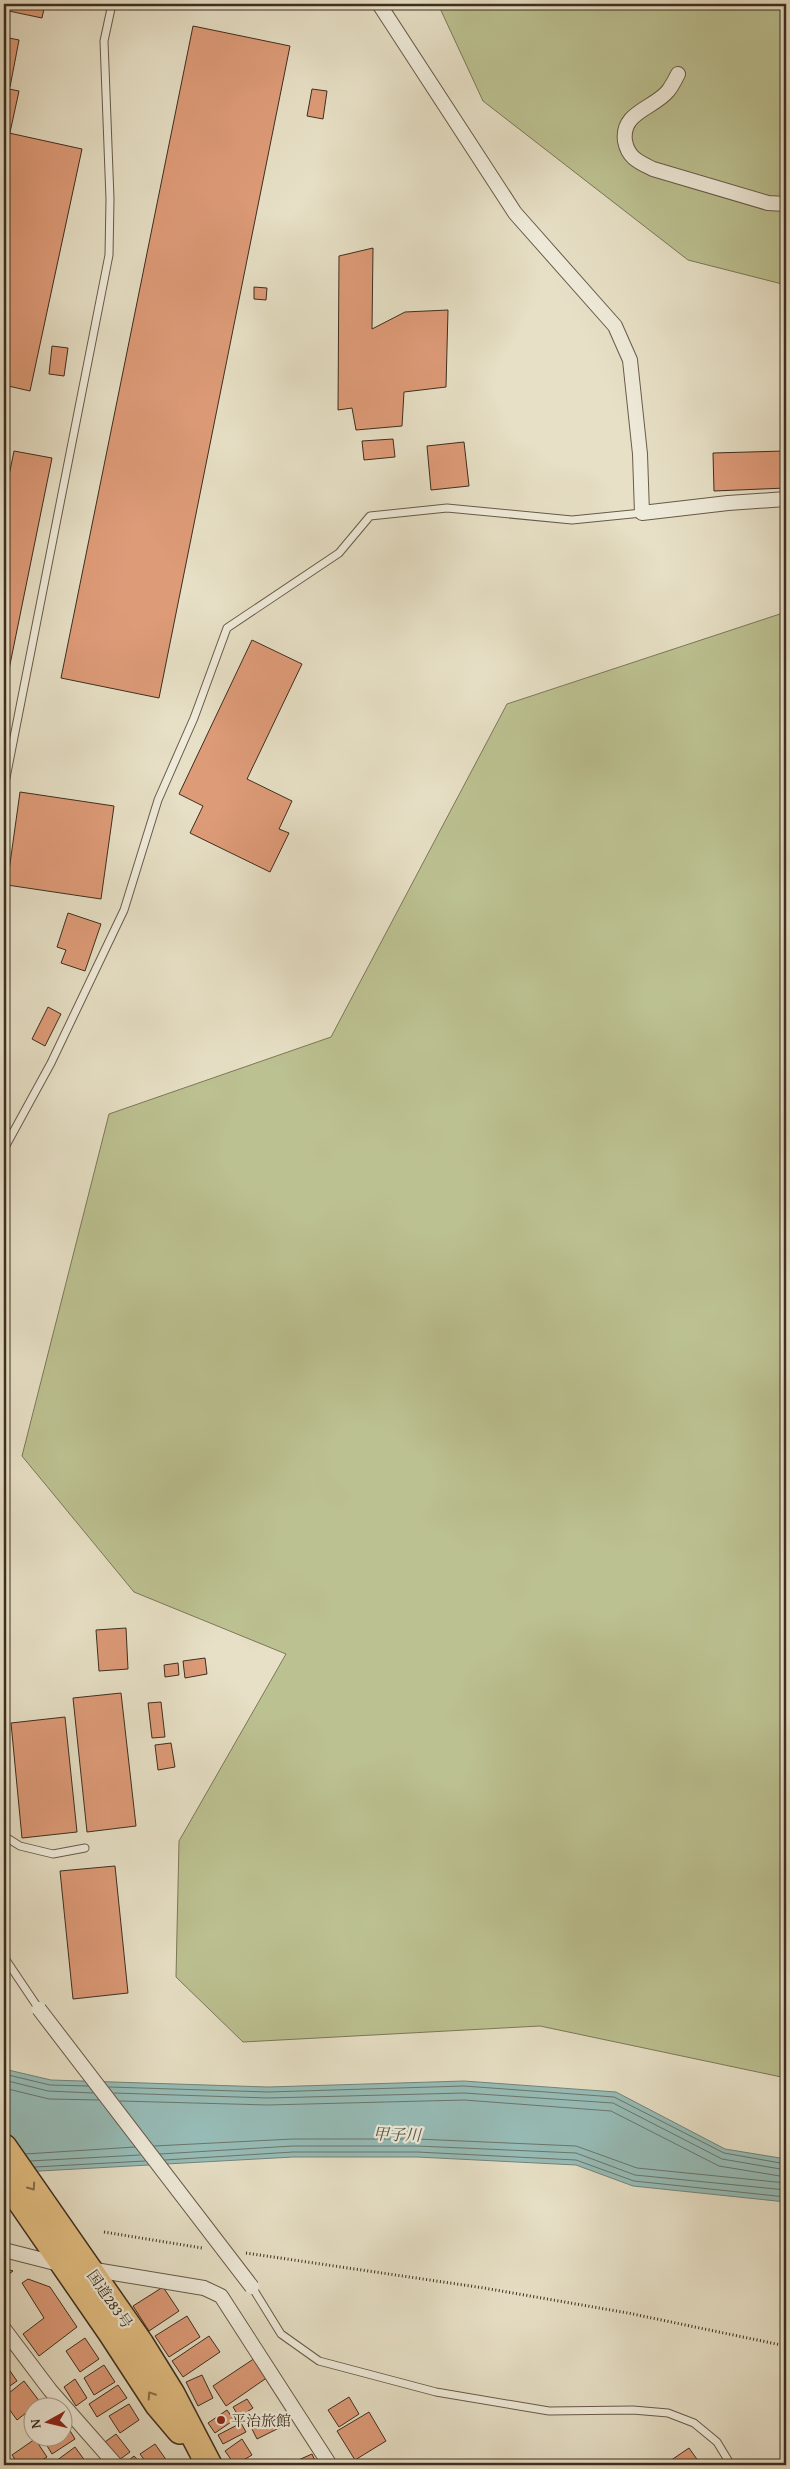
<svg xmlns="http://www.w3.org/2000/svg" width="790" height="2469" font-family="'Gentium Book Plus','Noto Serif JP',serif">
<style>
.green{fill:#bcc191;stroke:#7c7858}
.water{fill:#97bdb8;stroke:#73847b}
.lines{fill:none;stroke-linecap:round;stroke-linejoin:round}
.shore{stroke:#6a766c;stroke-width:1}
.building{fill:#de9b78;stroke:#3d2e1f}
.lane-casing{stroke:#685a49;stroke-width:9}
.street-casing{stroke:#685a49;stroke-width:16}
.highway-casing{stroke:#3d2e1f;stroke-width:28}
.path{stroke:#3d2e1f;stroke-width:3;stroke-dasharray:1 2.5;stroke-linecap:butt}
.lane{stroke:#efebda;stroke-width:7}
.street{stroke:#efebda;stroke-width:14}
.highway{stroke:#e4c083;stroke-width:25}
.street-bridge-casing{stroke:#685a49;stroke-width:16;stroke-linecap:butt}
.street-bridge{stroke:#efebda;stroke-width:14}
.oneway{stroke:#88704c}
.poi-dot{fill:#8f2418;stroke:#efebda;stroke-width:2}
.labels{text-anchor:middle;dominant-baseline:central;stroke-width:4.5;stroke-linejoin:round;paint-order:stroke}
.street-label{font-size:15px;fill:#3d2e1f;stroke:#efebda}
.poi-label{font-size:15px;fill:#3d2e1f;stroke:#efebda;text-anchor:start}
.water-label{font-size:16px;font-style:italic;fill:#545245;stroke:#efebda}
</style>
<rect width="100%" height="100%" fill="#e7e0c6"/>
<filter id="stains"><feTurbulence type="fractalNoise" baseFrequency=".004" numOctaves="4"/><feColorMatrix values="0 0 0 0 .2 0 0 0 0 .09 0 0 0 0 .02 0 0 0 .5 -.17"/></filter>
<radialGradient id="worn" r=".72"><stop offset=".6" stop-color="#630" stop-opacity="0"/><stop offset="1" stop-color="#630" stop-opacity=".3"/></radialGradient>
<path class="green" d="M438,4h348v281l-98,-25 -205,-159z
M786,612v1466l-246,-52 -297,16 -67,-65 3,-136 107,-187 -152,-62 -112,-136 87,-342 222,-77 176,-333z"/>
<path class="water" d="M4,2069l47,11 217,7 196,-6 152,11 109,57 61,10v43l-153,-16 -57,-21 -159,-8h-124l-289,16z"/>
<g class="lines">
<path class="shore" d="M4,2074l46,11 38,1
M4,2080l44,11 45,2
M109,2087l159,5 196,-6 150,11 110,56 62,11
M4,2088l45,11 50,1
M114,2093l154,5 196,-5 149,10 109,56 64,11
M120,2101l148,4 196,-5 147,11 108,55 67,11
M154,2146l139,-7h124l159,7 61,22 149,15
M25,2154l110,-7
M160,2154l133,-8h124l159,7 59,22 151,15
M165,2160l128,-8h124l159,8 58,21 152,16
M30,2161l110,-6
M35,2167l110,-6"/>
</g>
<path class="building" d="M4,4h41l-3,14 -38,-8z
M193,26l97,20 -131,652 -98,-20z
M4,37l15,3 -9,47 -6,-2z
M4,88l15,3 -15,69z
M312,89l15,2 -4,28 -16,-3z
M9,133l73,16 -52,242 -26,-6v-225z
M373,248l-1,81 33,-17 43,-2 -2,77 -42,5 -2,34 -46,4 -4,-22 -14,2 1,-154z
M254,287l13,1 -1,12 -12,-1z
M52,346l16,2 -4,28 -15,-2z
M393,439l2,18 -31,3 -2,-19z
M464,442l5,44 -38,4 -4,-44z
M14,451l38,7 -48,236v-194z
M785,451l1,37 -72,3 -1,-38z
M252,640l50,24 -55,115 45,22 -13,28 10,4 -19,39 -80,-39 13,-27 -24,-12z
M20,792l94,14 -13,93 -94,-14z
M68,913l33,11 -16,47 -24,-8 5,-13 -9,-3z
M48,1007l13,7 -16,32 -13,-7z
M126,1628l2,41 -29,2 -3,-41z
M205,1658l2,16 -22,4 -2,-17z
M178,1663l1,12 -14,2 -1,-12z
M121,1693l15,133 -49,6 -14,-134z
M161,1702l4,35 -13,1 -4,-35z
M65,1717l12,115 -55,6 -11,-115z
M171,1743l4,24 -17,3 -3,-25z
M115,1866l13,127 -55,6 -13,-128z
M4,2268l9,3 -9,7z
M28,2279l22,8 27,40 -38,29 -16,-22 21,-16 -22,-35z
M163,2287l16,24 -30,20 -16,-25z
M187,2316l13,21 -31,20 -14,-21z
M209,2336l11,16 -37,25 -11,-16z
M85,2338l14,21 -19,13 -14,-21z
M255,2358l13,19 -42,29 -13,-20z
M104,2365l11,17 -21,13 -10,-17z
M8,2368l9,13 -13,9v-19z
M202,2375l11,23 -15,8 -12,-24z
M75,2379l12,19 -11,8 -12,-19z
M24,2381l16,21 -23,18 -13,-18v-5z
M118,2385l9,13 -30,19 -8,-13z
M349,2397l10,17 -20,13 -11,-17z
M247,2399l6,9 -14,9 -6,-10z
M129,2404l10,16 -19,13 -11,-17z
M227,2410l7,10 -19,13 -7,-10z
M369,2412l17,29 -31,19 -18,-29z
M278,2415l5,11 -26,13 -5,-10z
M241,2423l5,9 -23,12 -5,-9z
M66,2424l9,15 -23,15 -9,-15 4,-3h15v-9z
M116,2434l14,18 -11,8 -14,-18z
M35,2439l12,18 -13,8h-15l-7,-10z
M242,2439l10,16 -17,10 -10,-14z
M155,2444l12,17 -6,4h-13l-8,-11z
M75,2447l13,18h-29l-3,-4z
M689,2448l12,17h-37z
M312,2454l5,11h-30z
M134,2456l8,9h-19z
M53,2459l3,6h-15z"/>
<g class="lines">
<defs>
<path id="lane" d="M4,788l105,-533 1,-56 -6,-158 8,-37
M4,1149l47,-86 73,-153 34,-110 36,-82 33,-90 112,-75 31,-37 77,-8 125,12 70,-7
M4,1836l16,10 33,8 32,-6
M4,1957l35,52
M252,2287l29,47 38,27 117,31 113,19 84,-1 35,3 26,10 23,19 14,23"/>
<path id="street" d="M379,4l136,209 100,113 15,34 10,94 2,59 86,-10 58,-4
M678,74c-3,6 -6,12 -10,17 -15,18 -47,21 -43,50 3,17 14,21 28,28l115,34 18,1
M4,2250l59,15
M89,2269l115,19 17,8 109,169
M4,2329l46,61 66,75"/>
<path id="highway" d="M4,2147l137,197 31,50 37,71
M4,2178l107,155 47,72 22,26"/>
</defs>
<use href="#lane" class="lane-casing"/>
<use href="#street" class="street-casing"/>
<use href="#highway" class="highway-casing"/>
<path class="path" d="M104,2232l98,16
M246,2253l238,35 144,25 158,33"/>
<use href="#lane" class="lane"/>
<use href="#street" class="street"/>
<use href="#highway" class="highway"/>
<defs>
<path id="street-bridge" d="M39,2009l213,278"/>
</defs>
<use href="#street-bridge" class="street-bridge-casing"/>
<use href="#street-bridge" class="street-bridge"/>
</g>
<defs><path id="oneway-chevron" d="M-2-3.5L2.5 0L-2 3.5" fill="none" stroke-width="1.6" stroke-linecap="round" stroke-linejoin="round" transform="scale(1.25)"/></defs>
<g class="oneway">
<use href="#oneway-chevron" transform="translate(32 2187) rotate(55)"/>
<use href="#oneway-chevron" transform="translate(151 2395) rotate(-123)"/>
</g>
<circle class="poi-dot" cx="221" cy="2420" r="5"/>
<g class="labels">
<g class="street-label">
<text transform="translate(110 2299) rotate(55)">国道283号</text>
</g>
<g class="poi-label">
<text x="231" y="2420">平治旅館</text>
</g>
<g class="water-label">
<text transform="translate(397 2134) rotate(2)">甲子川</text>
</g>
</g>
<rect width="790" height="2469" fill="none" stroke="#e7e0c6" stroke-width="20"/>
<rect x="5" y="5" width="780" height="2459" fill="none" stroke="#3d2e1f" stroke-width="2.5"/>
<rect x="10" y="10" width="770" height="2449" fill="none" stroke="#3d2e1f"/>
<g transform="translate(48 2422) rotate(262)"><circle r="24" fill="#efebda" stroke="#a89f8f"/>
<path d="M0-4L9 19L0 12L-9 19Z" fill="#8f2418"/>
<text y="-8" font-size="14" font-weight="bold" text-anchor="middle" fill="#3d2e1f">N</text>
</g>
<rect width="100%" height="100%" filter="url(#stains)"/>
<rect width="100%" height="100%" fill="url(#worn)"/>
</svg>
